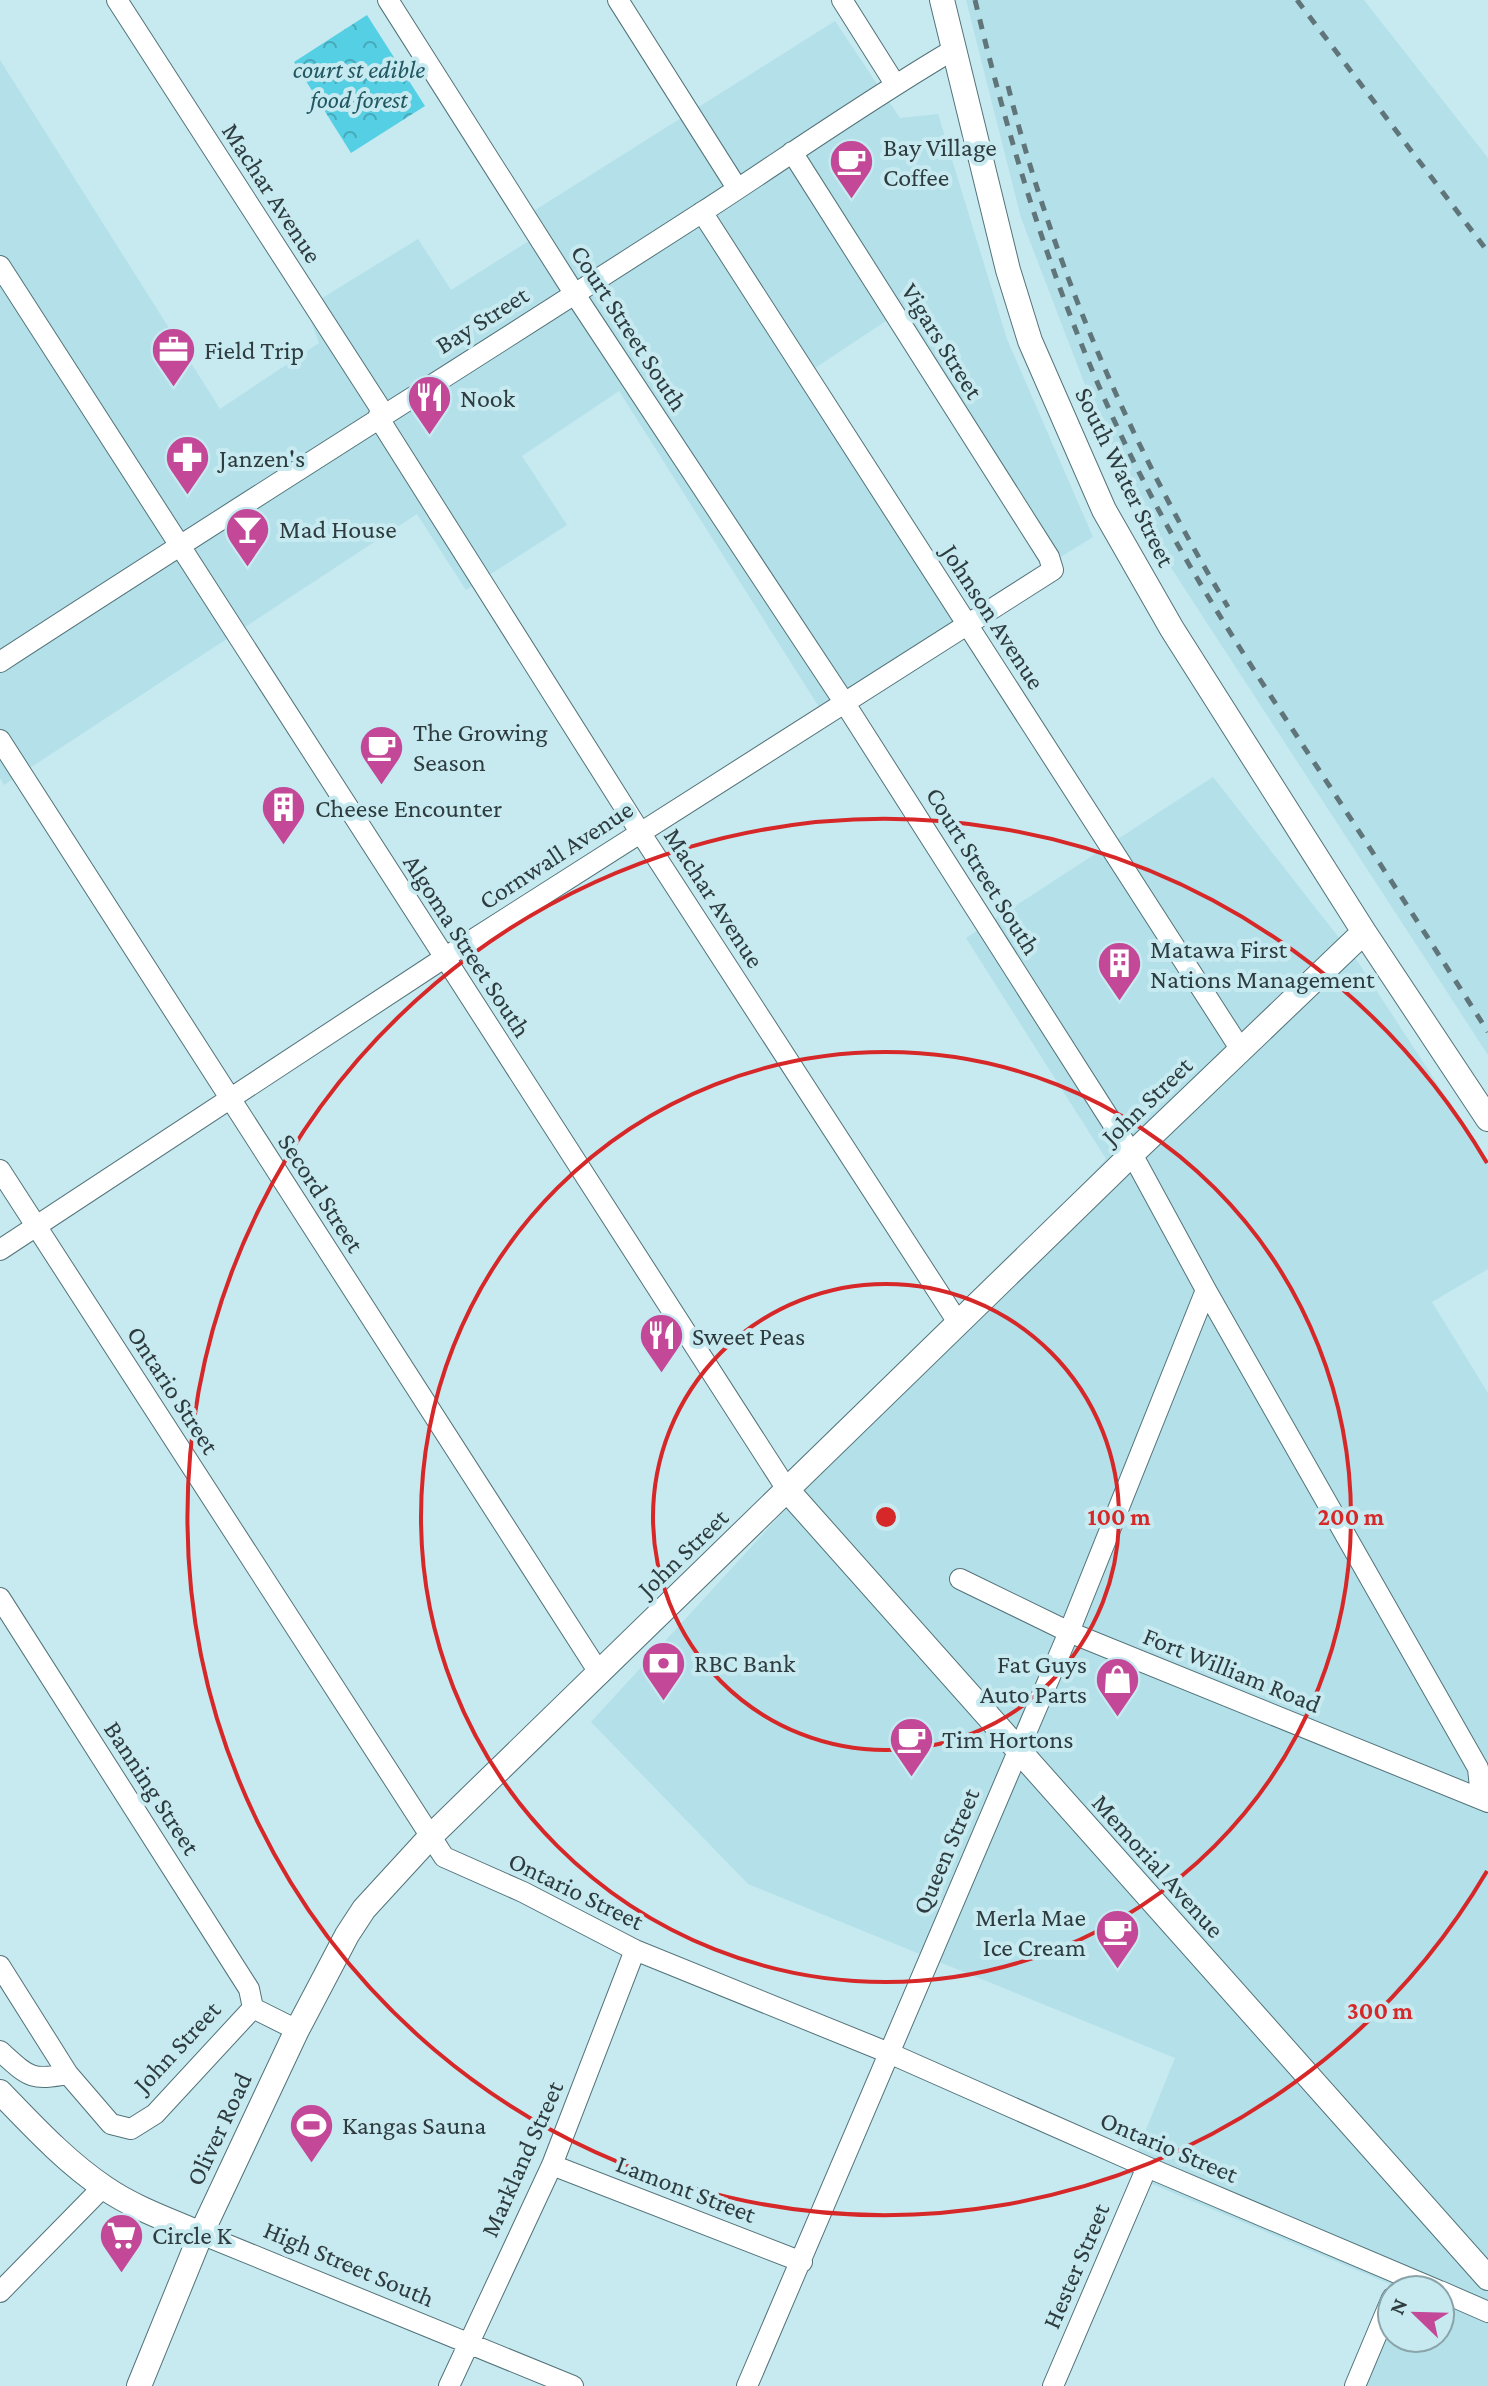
<svg xmlns="http://www.w3.org/2000/svg" width="1488" height="2386" font-family="'Crimson Pro',serif">
<style>
.built{fill:#b3e0e9;fill-rule:evenodd}
.park{fill:url(#park-crowns)}
.lines{fill:none;stroke-linecap:round;stroke-linejoin:round}
.minor-casing{stroke:#537379;stroke-width:22}
.major-casing{stroke:#537379;stroke-width:26}
.minor{stroke:#fff;stroke-width:20}
.major{stroke:#fff;stroke-width:24}
.rail{stroke:#607579;stroke-width:5;stroke-dasharray:10 10;stroke-linecap:butt}
.ring{fill:none;stroke:#d62828;stroke-width:4}
.labels{text-anchor:middle;dominant-baseline:central;stroke-width:8;stroke-linejoin:round;paint-order:stroke}
.park-label{font-size:26px;font-style:italic;fill:#215862;stroke:#c7eaf1}
.poi-label{font-size:26px;fill:#2e3c3f;stroke:#c7eaf1;text-anchor:start}
.street-label{font-size:26px;fill:#2e3c3f;stroke:#c7eaf1}
.centre{fill:#d62828;stroke:#c7eaf1;stroke-width:4}
.ring-label{font-size:24px;text-anchor:middle;font-weight:bold;fill:#d62828;stroke:#c7eaf1;stroke-width:8;stroke-linejoin:round;paint-order:stroke}
</style>
<defs>
<pattern id="park-crowns" width="20" height="18" patternUnits="userSpaceOnUse" patternTransform="scale(2)"><rect width="20" height="18" fill="#55cfe3"/><path d="M2 6a3 3 0 1 1 6 0M12 15a3 3 0 1 1 6 0" fill="none" stroke="#47a9b9"/></pattern>
</defs>
<rect width="100%" height="100%" fill="#c7eaf1"/>
<path class="built" d="M966,0h398l124,158v897l-322,-495 -76,-162 -69,-180z
M835,21l65,97 38,-4 69,225 86,198 -37,23 -164,-243 -92,61 158,245 -139,84 -200,-316 -97,65 45,69 -101,65 -49,-76 -413,271 -4,-7v-718l220,349 99,-66 -13,-35 112,-69 33,51 92,-58 -11,-20z
M1213,777l145,185 130,200v107l-56,33 56,91v993h-140l44,-101 -264,-111 47,-116 -427,-174 -157,-162 515,-563 -140,-221zM1392,2290h48v48h-48z"/>
<path class="park" d="M367,15l58,91 -74,47 -57,-91z"/>
<g class="lines">
<defs>
<path id="minor" d="M117,0l267,414
M388,0l186,293 270,409 288,452 74,136 272,478 3,30
M618,0l119,188
M842,0l53,84
M702,212l539,838
M0,266l788,1225
M378,417l262,415 319,492
M0,662c233,-152 470,-300 704,-451 83,-54 164,-111 249,-161
M0,740l600,934
M0,1170l444,687 79,35 112,58 254,103 258,114 290,123
M0,1250l444,-292 609,-388 -4,-13 -257,-405
M960,1579l109,53 419,170
M0,1598l249,391 4,19
M0,1966l68,108 43,50 20,5 24,-15 98,-106
M253,2008l44,22
M0,2051c29,26 30,30 68,23
M552,2165l250,97
M201,2234l372,152
M1440,2291l48,21
M0,2292l103,-105
M449,2386l103,-221 83,-215
M747,2386l322,-754 137,-342
M1053,2386l94,-219
M1355,2386l37,-88"/>
<path id="major" d="M942,0l66,270 22,71 74,169 68,119 192,303 124,187
M788,1491l700,787
M0,2092c33,34 66,70 105,96 29,20 64,32 96,46
M139,2386l62,-152 96,-204 50,-95 17,-26 67,-73 701,-682 232,-222"/>
</defs>
<use href="#minor" class="minor-casing"/>
<use href="#major" class="major-casing"/>
<use href="#minor" class="minor"/>
<use href="#major" class="major"/>
<path class="rail" d="M975,0c40,167 91,330 170,484 51,100 114,194 176,289 56,86 112,172 167,259
M1297,0l191,252
M1008,86c46,182 123,361 220,521"/>
</g>
<g class="ring">
<circle cx="886" cy="1517" r="233"/>
<circle cx="886" cy="1517" r="465"/>
<path d="M1487 1871A698 698 0 1 1 1487 1163"/>
</g>
<defs>
<symbol id="cafe-pin" viewBox="-11 -11 22 30"><path d="M0 17L-7.5 6A9.5 9.5 0 1 1 7.5 6Z" fill="#c44898" stroke="#c7eaf1"/><path d="M-5.5-4.5H6V0H3Q3 3.5 0 3.5H-2.5Q-5.5 3.5-5.5 0ZM3-3.2v2h1.7v-2ZM-6 4.5H4V6H-6Z" fill="#fff"/></symbol>
<symbol id="office-pin" viewBox="-11 -11 22 30"><path d="M0 17L-7.5 6A9.5 9.5 0 1 1 7.5 6Z" fill="#c44898" stroke="#c7eaf1"/><path d="M-6-3h4V-5.5h4V-3h4V5H-6ZM-1-4.5V-3h2v-1.5ZM-6 0V1H6V0Z" fill="#fff"/></symbol>
<symbol id="restaurant-pin" viewBox="-11 -11 22 30"><path d="M0 17L-7.5 6A9.5 9.5 0 1 1 7.5 6Z" fill="#c44898" stroke="#c7eaf1"/><path d="M-5-6h1v4h1v-4h1v4h1v-4h1v5L-1.5 .5V6h-2V.5L-5-1ZM5-6V6H3V1.5H1.5Q1.5-4 5-6Z" fill="#fff"/></symbol>
<symbol id="pharmacy-pin" viewBox="-11 -11 22 30"><path d="M0 17L-7.5 6A9.5 9.5 0 1 1 7.5 6Z" fill="#c44898" stroke="#c7eaf1"/><path d="M-2-6h4v4h4v4h-4v4h-4v-4h-4v-4h4Z" fill="#fff"/></symbol>
<symbol id="bar-pin" viewBox="-11 -11 22 30"><path d="M0 17L-7.5 6A9.5 9.5 0 1 1 7.5 6Z" fill="#c44898" stroke="#c7eaf1"/><path d="M-6-5H6L.8 .8V4.5H3.5V6h-7V4.5H-.8V.8Z" fill="#fff"/></symbol>
<symbol id="building-pin" viewBox="-11 -11 22 30"><path d="M0 17L-7.5 6A9.5 9.5 0 1 1 7.5 6Z" fill="#c44898" stroke="#c7eaf1"/><path d="M-4-6H4V6H1V3H-1V6H-4ZM-2.5-4.3h1.7v1.8h-1.7ZM.8-4.3h1.7v1.8H.8ZM-2.5-1h1.7V.8h-1.7ZM.8-1h1.7V.8H.8Z" fill="#fff"/></symbol>
<symbol id="bank-pin" viewBox="-11 -11 22 30"><path d="M0 17L-7.5 6A9.5 9.5 0 1 1 7.5 6Z" fill="#c44898" stroke="#c7eaf1"/><path d="M-6-4H6V4H-6ZM0-2.3a2.3 2.3 0 1 0 0 4.6a2.3 2.3 0 1 0 0-4.6Z" fill="#fff"/></symbol>
<symbol id="shop-pin" viewBox="-11 -11 22 30"><path d="M0 17L-7.5 6A9.5 9.5 0 1 1 7.5 6Z" fill="#c44898" stroke="#c7eaf1"/><path d="M-5-2.5h2.3a2.7 3.5 0 0 1 5.4 0H5L5.5 6h-11ZM-1.5-2.5h3a1.5 2.3 0 0 0-3 0Z" fill="#fff"/></symbol>
<symbol id="stadium-pin" viewBox="-11 -11 22 30"><path d="M0 17L-7.5 6A9.5 9.5 0 1 1 7.5 6Z" fill="#c44898" stroke="#c7eaf1"/><path d="M0-5a6.5 5 0 1 0 0 10a6.5 5 0 1 0 0-10ZM-3.5-1.8h7v3.6h-7Z" fill="#fff"/></symbol>
<symbol id="supermarket-pin" viewBox="-11 -11 22 30"><path d="M0 17L-7.5 6A9.5 9.5 0 1 1 7.5 6Z" fill="#c44898" stroke="#c7eaf1"/><path d="M-6-5.5h2.5l.6 2H6L4.5 2H-2.5L-4.4-4H-6ZM-1.5 3.2a1.3 1.3 0 1 0 .1 0ZM3 3.2a1.3 1.3 0 1 0 .1 0Z" fill="#fff"/></symbol>
</defs>
<g fill-rule="evenodd">
<use href="#cafe-pin" x="826" y="136" width="51" height="69"/>
<use href="#office-pin" x="148" y="324" width="51" height="69"/>
<use href="#restaurant-pin" x="404" y="372" width="51" height="69"/>
<use href="#pharmacy-pin" x="162" y="432" width="51" height="69"/>
<use href="#bar-pin" x="222" y="504" width="51" height="69"/>
<use href="#cafe-pin" x="356" y="722" width="51" height="69"/>
<use href="#building-pin" x="258" y="782" width="51" height="69"/>
<use href="#building-pin" x="1094" y="938" width="51" height="69"/>
<use href="#restaurant-pin" x="636" y="1310" width="51" height="69"/>
<use href="#bank-pin" x="638" y="1638" width="51" height="69"/>
<use href="#shop-pin" x="1092" y="1654" width="51" height="69"/>
<use href="#cafe-pin" x="886" y="1714" width="51" height="69"/>
<use href="#cafe-pin" x="1092" y="1906" width="51" height="69"/>
<use href="#stadium-pin" x="286" y="2100" width="51" height="69"/>
<use href="#supermarket-pin" x="96" y="2210" width="51" height="69"/>
</g>
<g class="labels">
<g class="park-label">
<text x="359" y="69">court st edible<tspan x="359" dy="30">food forest</tspan></text>
</g>
<g class="poi-label">
<text x="883" y="147">Bay Village<tspan x="883" dy="30">Coffee</tspan></text>
<text x="204" y="350">Field Trip</text>
<text x="460" y="398">Nook</text>
<text x="219" y="458">Janzen's</text>
<text x="279" y="529">Mad House</text>
<text x="413" y="732">The Growing<tspan x="413" dy="30">Season</tspan></text>
<text x="315" y="808">Cheese Encounter</text>
<text x="1150" y="949">Matawa First<tspan x="1150" dy="30">Nations Management</tspan></text>
<text x="692" y="1336">Sweet Peas</text>
<text x="694" y="1663">RBC Bank</text>
<text x="1087" y="1664" text-anchor="end">Fat Guys<tspan x="1087" dy="30">Auto Parts</tspan></text>
<text x="942" y="1739">Tim Hortons</text>
<text x="1086" y="1917" text-anchor="end">Merla Mae<tspan x="1086" dy="30">Ice Cream</tspan></text>
<text x="342" y="2125">Kangas Sauna</text>
<text x="152" y="2235">Circle K</text>
</g>
<g class="street-label">
<text transform="translate(272 193) rotate(57)">Machar Avenue</text>
<text transform="translate(482 320) rotate(-32)">Bay Street</text>
<text transform="translate(629 328) rotate(57)">Court Street South</text>
<text transform="translate(942 341) rotate(58)">Vigars Street</text>
<text transform="translate(1125 477) rotate(64)">South Water Street</text>
<text transform="translate(993 617) rotate(57)">Johnson Avenue</text>
<text transform="translate(556 855) rotate(-33)">Cornwall Avenue</text>
<text transform="translate(983 871) rotate(58)">Court Street South</text>
<text transform="translate(714 898) rotate(57)">Machar Avenue</text>
<text transform="translate(467 946) rotate(57)">Algoma Street South</text>
<text transform="translate(1147 1101) rotate(-44)">John Street</text>
<text transform="translate(321 1193) rotate(57)">Secord Street</text>
<text transform="translate(173 1390) rotate(57)">Ontario Street</text>
<text transform="translate(683 1553) rotate(-44)">John Street</text>
<text transform="translate(1232 1670) rotate(22)">Fort William Road</text>
<text transform="translate(152 1788) rotate(57)">Banning Street</text>
<text transform="translate(946 1851) rotate(-67)">Queen Street</text>
<text transform="translate(1158 1866) rotate(48)">Memorial Avenue</text>
<text transform="translate(576 1891) rotate(26)">Ontario Street</text>
<text transform="translate(177 2047) rotate(-47)">John Street</text>
<text transform="translate(219 2129) rotate(-65)">Oliver Road</text>
<text transform="translate(1169 2147) rotate(23)">Ontario Street</text>
<text transform="translate(522 2159) rotate(-66)">Markland Street</text>
<text transform="translate(686 2189) rotate(21)">Lamont Street</text>
<text transform="translate(349 2264) rotate(23)">High Street South</text>
<text transform="translate(1076 2266) rotate(-67)">Hester Street</text>
</g>
</g>
<circle cx="886" cy="1517" r="12" class="centre"/>
<g class="ring-label">
<text x="1119" y="1525">100 m</text>
<text x="1351" y="1525">200 m</text>
<text x="1380" y="2019">300 m</text>
</g>
<g transform="translate(1416 2314) rotate(293)"><circle r="38" fill="#c7eaf1" stroke="#8aa4aa" stroke-width="2"/>
<path d="M0-6L14 30L0 20L-14 30Z" fill="#c44898"/>
<text y="-12" font-size="22" font-weight="bold" text-anchor="middle" fill="#2e3c3f">N</text>
</g>
</svg>
